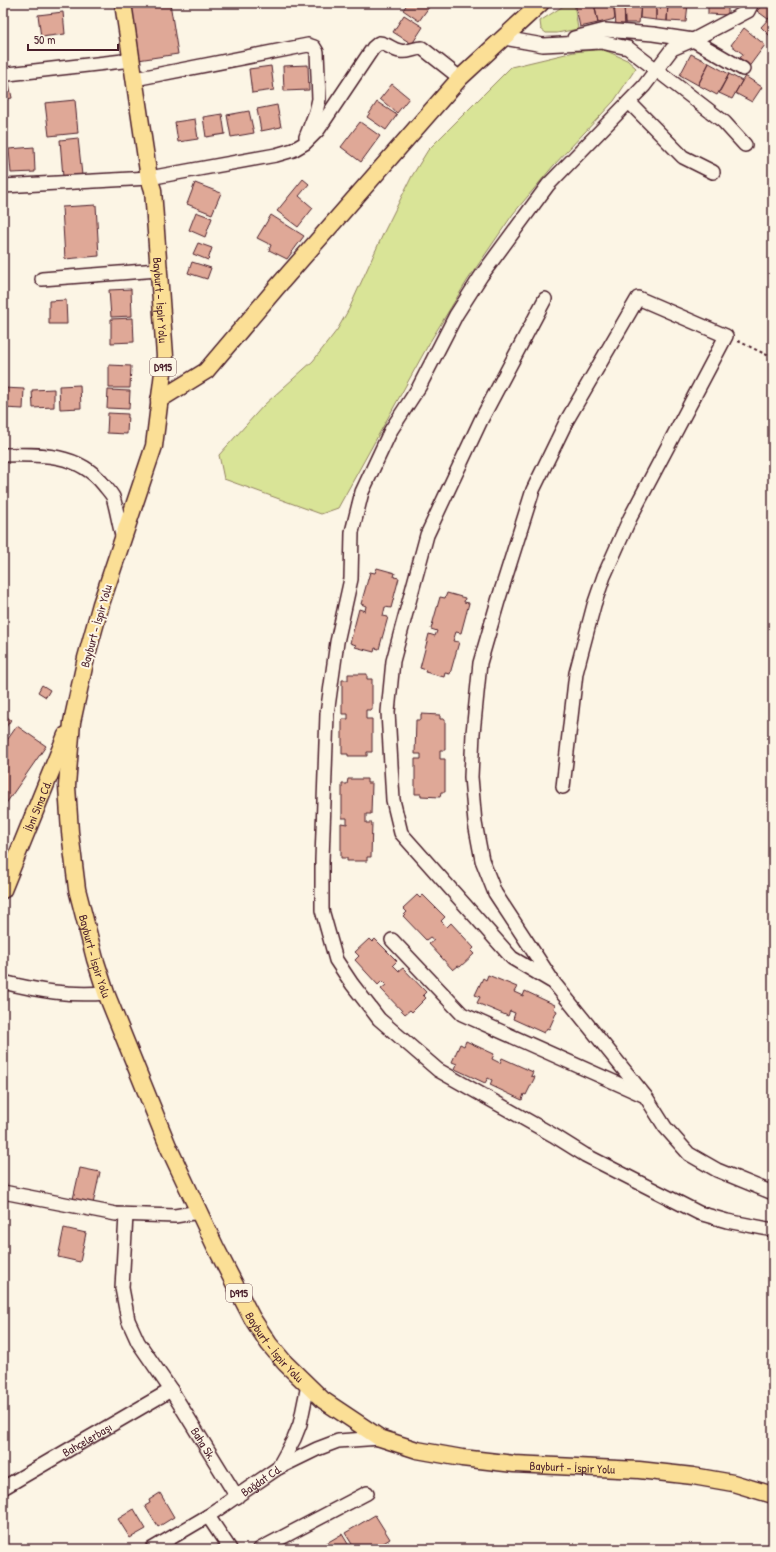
<svg xmlns="http://www.w3.org/2000/svg" width="776" height="1552" font-family="'Patrick Hand',sans-serif">
<style>
.green{fill:#d9e497;stroke:#928261}
.building{fill:#dfa897;stroke:#4a1f2b}
.lines{fill:none;stroke-linecap:round;stroke-linejoin:round}
.minor-casing{stroke:#4a1f2b;stroke-width:16}
.major-casing{stroke:#4a1f2b;stroke-width:19}
.path{stroke:#4a1f2b;stroke-width:2;stroke-dasharray:3 3;stroke-linecap:butt}
.minor{stroke:#fcf5e5;stroke-width:13}
.major{stroke:#fbdf96;stroke-width:16}
.labels{text-anchor:middle;dominant-baseline:central;stroke-width:4;stroke-linejoin:round;paint-order:stroke}
.shield{fill:#fcf5e5;stroke:#7f5f63;stroke-width:1}
.shield-label{font-size:11px;font-weight:bold;fill:#4a1f2b}
.street-label{font-size:12px;fill:#4a1f2b;stroke:#fcf5e5}
</style>
<rect width="100%" height="100%" fill="#fcf5e5"/>
<filter id="ink" filterUnits="userSpaceOnUse"><feTurbulence type="fractalNoise" baseFrequency=".025" numOctaves="2"/><feDisplacementMap in="SourceGraphic" scale="8" xChannelSelector="R" yChannelSelector="G"/><feConvolveMatrix kernelMatrix="1 2 1 2 8 2 1 2 1" color-interpolation-filters="sRGB"/></filter>
<g filter="url(#ink)">
<path class="green" d="M568,3h6l4,26 -21,4h-11l-5,-4 -1,-8z
M602,49l25,11 9,8 -22,33 -60,64 -41,49 -46,67 -36,59 -93,168 -17,6 -97,-35 -5,-24 45,-50 49,-44 24,-31 12,-21 35,-77 28,-56 16,-26 83,-83 63,-15z"/>
<path class="building" d="M129,3h41l8,51 -40,6z
M408,3h14l7,4 -10,14 -16,-11z
M575,3h19l4,20 -18,4z
M594,3h19l2,16 -17,4z
M614,3h10l1,23h-9z
M624,3h17l-2,20h-14z
M641,3h15v17l-16,-2z
M656,3h12l-1,18 -11,-1z
M668,3l20,1 -2,18 -19,-1z
M688,3h23v2l-23,-1z
M711,3h17v2h-17z
M764,3h5l4,3v8l-5,5 -11,-8z
M708,5h20v10l-20,-1z
M63,12l2,22 -24,3 -3,-22z
M773,14v22l-2,1 -10,-10z
M404,15l19,12 -11,17 -19,-12z
M744,28l21,17 -17,23 -10,-7 5,-7 -12,-9z
M691,54l18,9 -11,22 -18,-10z
M709,63l20,11 -12,21 -19,-10z
M308,65l1,25 -25,1 -1,-25z
M271,66l3,24 -22,3 -3,-24z
M729,74l13,7 -10,18 -13,-6z
M745,76l17,11 -10,15 -17,-9z
M8,78l4,20 -9,2v-21z
M392,84l17,14 -12,15 -17,-14z
M75,100l3,33 -29,3 -4,-33z
M377,102l20,13 -11,15 -19,-13z
M277,105l4,22 -20,4 -4,-22z
M249,111l5,22 -23,4 -4,-22z
M222,114l3,20 -19,3 -3,-20z
M195,119l3,20 -20,3 -3,-20z
M360,122l20,14 -19,26 -20,-15z
M78,138l4,37 -19,2 -3,-37z
M34,147l1,25 -24,1 -2,-24z
M303,179l6,5 -10,12 14,12 -15,19 -21,-16z
M195,183l26,10 -9,21 -25,-10z
M96,205l3,51 -34,3 -3,-52z
M196,212l16,6 -7,19 -16,-7z
M271,215l33,21 -17,23 -18,-9 2,-5 -14,-7z
M198,243l14,5 -4,12 -15,-6z
M192,262l19,6 -4,11 -19,-6z
M131,289l1,27 -21,1 -2,-27z
M66,300l1,24h-18v-23z
M133,318l1,24 -23,1v-24z
M109,365l22,1 -1,22h-21z
M80,385l1,23 -21,1 -1,-23z
M3,388l21,1 -1,20 -20,-1z
M54,389v18l-21,1 -1,-18z
M108,390l22,1 -1,18 -22,-1z
M108,413l20,1 -1,20 -20,-1z
M377,568l18,5 -1,4 5,1 -8,30 -6,-1 -2,9 5,1 -9,32 -4,-1 -1,4 -19,-5 1,-2 -6,-2 9,-34 6,2 1,-5 -5,-2 9,-32 5,1z
M447,593l18,5 -1,4 5,1 -8,30 -5,-1 -3,9 6,1 -9,32 -5,-1 -1,4 -19,-5 1,-2 -6,-2 9,-34 6,2 2,-5 -6,-2 9,-32 5,1z
M348,674h19v5h5v31h-6v9h6v33h-5v4h-19v-2h-6v-35h6v-5h-6v-34h6z
M42,685l8,5 -4,7 -8,-5z
M3,714l8,6 -8,11z
M421,714l19,1v4h5v31h-5v9h5v33h-4l-1,5 -19,-1v-2h-6v-35h6v-5h-6l1,-34h5z
M17,726l29,20 -41,59 -2,-1v-58z
M348,779h19v4h5l-1,31h-5v9h6l-1,34h-4v4h-20v-3h-6v-35l6,1v-6h-5v-34h5z
M417,895l3,3 3,-3 22,22 -4,4 6,6 4,-4 23,25 -3,3 3,3 -14,13 -2,-1 -5,4 -24,-26 5,-4 -4,-3 -4,3 -23,-24 4,-4 -4,-4z
M369,939l3,3 3,-3 22,22 -4,4 6,6 4,-3 23,24 -3,3 3,3 -14,14 -2,-2 -5,4 -24,-25 5,-4 -4,-4 -4,4 -23,-25 4,-4 -4,-4z
M488,975l29,12 -3,5 9,4 2,-5 30,14 -1,4 3,2 -8,18 -2,-1 -3,5 -31,-14 2,-6 -5,-2 -2,5 -31,-13 3,-6 -5,-2 8,-17 3,2z
M466,1041l28,13 -2,5 8,4 2,-5 31,14 -2,4 4,1 -9,18 -2,-1 -2,6 -32,-15 2,-5 -4,-2 -3,5 -30,-14 2,-5 -5,-2 8,-18 4,2z
M80,1168l20,4 -7,32 -20,-5z
M64,1228l22,5 -6,29 -22,-5z
M160,1493l14,24 -16,10 -13,-21 5,-3 -1,-3z
M134,1509l12,20 -16,9 -12,-19z
M375,1515l15,24 -16,10h-19l-10,-16z
M342,1534l9,15h-22l-4,-5z"/>
<g class="lines">
<defs>
<g id="minor">
<path d="M752,3l-4,8 -55,29 -21,9 -28,37 -96,99 -67,91 -25,39 -37,72 -28,43 -29,62 -10,40 -1,47 -14,63 -10,72 -5,146v50l14,50 16,24 27,35 59,51 115,65 32,20 114,58 28,8 46,9"/>
<path d="M504,38l39,7 58,-3 27,6 96,74 21,23"/>
<path d="M574,38l31,-8 48,4 40,6 50,29"/>
<path d="M8,74l124,-14"/>
<path d="M135,79l173,-34 6,2 3,5 2,47 -3,13 -10,25"/>
<path d="M629,102l54,55 30,15"/>
<path d="M3,186l146,-8 127,-23 17,-5 12,-7 13,-13 55,-82 6,-5c10,1 13,7 21,8 8,2 14,-3 22,-3l38,30"/>
<path d="M42,279l116,-9"/>
<path d="M545,299l-64,121 -54,115 -34,126 -5,51 5,88 8,33 111,125 39,23"/>
<path d="M3,455c37,-1 76,-2 101,30 3,4 7,8 9,12 4,13 6,28 10,42"/>
<path d="M563,787l13,-114 18,-68 10,-29 26,-58 96,-182 -88,-38 -71,122 -34,70 -35,111 -18,62 -7,70 -2,44 4,46 7,37 13,33 59,90 92,114 19,30 24,27 28,16 56,23"/>
<path d="M392,940l70,74 181,81"/>
<path d="M3,982c36,9 66,14 103,11"/>
<path d="M3,1192l113,22 59,2 24,-4"/>
<path id="s1" d="M126,1215l-4,73 6,32 10,22 33,48 66,107"/>
<path d="M278,1468l16,-29 6,-15 8,-39"/>
<path id="s2" d="M3,1488l168,-98"/>
<path d="M208,1516l22,33"/>
<path id="s3" d="M152,1549l56,-33 70,-48 39,-19 21,-8 42,-3"/>
<path d="M260,1549l107,-56"/>
</g>
<g id="major">
<path id="s4" d="M123,3l26,175 4,12 12,166 -11,90 -53,158 -15,54 -14,64 -5,64 3,46 7,57 18,70 11,34 62,153 47,100 37,72 17,26 16,19 38,37 57,38 37,12 45,8 52,6 125,6 54,6 40,7 40,12"/>
<path d="M159,400l47,-29 71,-84 183,-209 81,-75"/>
<path id="s5" d="M3,890l63,-155"/>
</g>
</defs>
<use href="#minor" class="minor-casing"/>
<use href="#major" class="major-casing"/>
<path class="path" d="M738,341l29,14 6,6"/>
<use href="#minor" class="minor"/>
<use href="#major" class="major"/>
</g>
</g>
<g class="labels">
<g class="shield">
<rect x="150" y="358" width="26" height="18" rx="3"/>
<rect x="226" y="1284" width="26" height="18" rx="3"/>
</g>
<g class="shield-label">
<text x="163" y="367">D915</text>
<text x="239" y="1293">D915</text>
</g>
<g class="street-label">
<text stroke="none"><textPath href="#s4" startOffset="300">Bayburt - İspir Yolu</textPath></text>
<text transform="translate(96 626) rotate(-74)">Bayburt - İspir Yolu</text>
<text stroke="none"><textPath href="#s5" startOffset="91">İbni Sina Cd.</textPath></text>
<text stroke="none"><textPath href="#s4" startOffset="972">Bayburt - İspir Yolu</textPath></text>
<text stroke="none"><textPath href="#s4" startOffset="1404">Bayburt - İspir Yolu</textPath></text>
<text stroke="none"><textPath href="#s2" startOffset="97">Bahçelerbaşı</textPath></text>
<text stroke="none"><textPath href="#s1" startOffset="251">Baha Sk.</textPath></text>
<text stroke="none"><textPath href="#s4" startOffset="1740">Bayburt - İspir Yolu</textPath></text>
<text stroke="none"><textPath href="#s3" startOffset="129">Bağdat Cd.</textPath></text>
</g>
</g>
<rect width="776" height="1552" fill="none" stroke="#fcf5e5" stroke-width="16"/>
<rect x="8" y="8" width="760" height="1536" fill="none" stroke="#4a1f2b" stroke-width="1.5" filter="url(#ink)"/>
<path d="M28 44v6h90v-6" fill="none" stroke="#4a1f2b" stroke-width="2"/>
<text x="34" y="44" font-size="12" fill="#4a1f2b" stroke="#fcf5e5" stroke-width="3" paint-order="stroke">50 m</text>
</svg>
